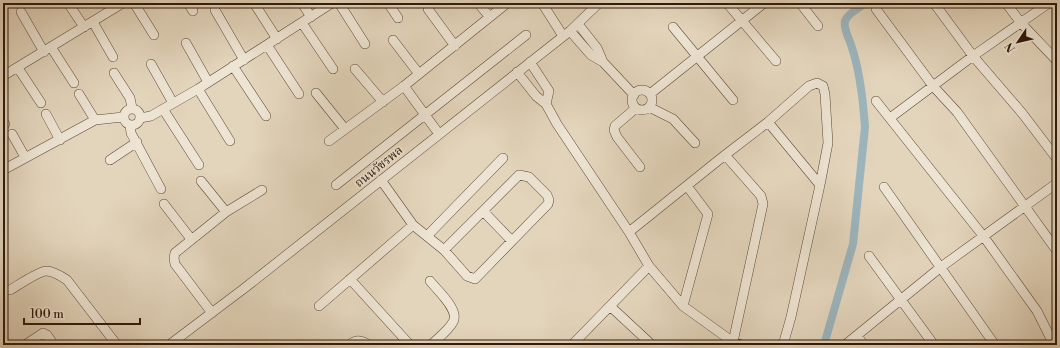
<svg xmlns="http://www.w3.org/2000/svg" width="1060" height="348" font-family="'Libre Bodoni','Noto Serif Thai',serif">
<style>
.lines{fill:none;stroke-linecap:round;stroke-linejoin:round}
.canal{stroke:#9cb5bd;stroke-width:8}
.minor-casing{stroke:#5d4836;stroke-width:10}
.minor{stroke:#ede4d3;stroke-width:9}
.labels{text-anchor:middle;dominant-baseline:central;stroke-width:3;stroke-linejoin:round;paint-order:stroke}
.street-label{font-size:12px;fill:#30190a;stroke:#ede4d3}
</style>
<rect width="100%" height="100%" fill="#e3d5bc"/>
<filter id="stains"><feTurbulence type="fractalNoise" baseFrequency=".005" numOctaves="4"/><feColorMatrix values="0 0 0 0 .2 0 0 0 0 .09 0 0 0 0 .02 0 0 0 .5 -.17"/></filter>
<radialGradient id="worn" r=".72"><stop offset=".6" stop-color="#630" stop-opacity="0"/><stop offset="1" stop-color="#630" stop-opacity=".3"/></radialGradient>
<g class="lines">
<path class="canal" d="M824,345l29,-101 12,-117c-2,-28 -5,-57 -14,-82 -2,-7 -8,-17 -6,-24 2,-6 16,-15 21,-18"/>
<defs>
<path id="minor" d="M68,3l16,24
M134,3l20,32
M188,3l5,8
M254,3l23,36
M302,3l9,14
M339,3l26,41
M388,3l10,15
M478,3l11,13
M542,3l21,33
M727,3l49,58
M800,3l18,23
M934,3l39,53 49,57 35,46
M1006,3l15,20 36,38
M428,9l27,37
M876,9l57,77 24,26 100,139
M215,10l29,50
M21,12l23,40
M93,22l20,35
M302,23l31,46
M578,24l19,24 6,14
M673,27l60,73
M570,31l21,24 12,7 31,33
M393,40l26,34
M186,43l22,39
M267,45l32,49
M51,47l23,36
M530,62l19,29 -3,13
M151,64l22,39
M233,66l33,50
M18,68l23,35
M355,69l28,33
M517,72l19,24 10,8 11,20 72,108 20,34 34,40 50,36 9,3
M114,73l16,25 2,10
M3,76l120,-73
M404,86l35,48
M198,89l32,52
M632 100a10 10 0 1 1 20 0a10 10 0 1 1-20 0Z
M316,93l29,36
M79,94l16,26
M650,94l114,-91
M876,101l108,136 53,74 17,34
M649,107l24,12 22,24
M636,108l-21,18 -1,4 3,7 23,30
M124 117a8 8 0 1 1 16 0a8 8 0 1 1-16 0Z
M163,109l36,56
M46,114l14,26
M140,118l11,-2 47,-27 134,-86
M890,118l83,-62 76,-53
M3,122l2,2
M768,122l52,63
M130,125l1,8 30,56
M12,134l13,23
M329,141l75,-55 102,-82
M725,155l36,41 2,8 -30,138
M110,160l27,-18
M3,170l92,-50 28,-3
M381,180l32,45 31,25 23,26 8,3 73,-75 1,-4 -2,-5 -18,-18 -10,-2 -75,75
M201,181l25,31
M336,185l190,-150
M884,187l111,158
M164,204l27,35
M483,211l29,30
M629,232l96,-77 43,-33 41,-36 8,-3 6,3 2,8 3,49 -8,42 -29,132 -8,28
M427,236l76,-78
M869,256l65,89
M350,279l60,66
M430,281c7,9 30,29 23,41 -5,9 -15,16 -22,23
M10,290c7,-4 29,-19 36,-19 7,0 15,5 21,9l50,65
M319,306l94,-81
M610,306l42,39
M683,306l25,-92 -21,-28
M212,313l-37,-49 -1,-6 1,-5 51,-41 36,-22
M857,336l7,9
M25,345l18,-12 4,2 7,10
M169,345l77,-58 324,-256 29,-28
M349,345c8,-6 13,-5 20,0
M572,345l77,-79
M845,345l96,-78 116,-84"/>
</defs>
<use href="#minor" class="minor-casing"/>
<use href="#minor" class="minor"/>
</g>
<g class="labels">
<g class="street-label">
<text transform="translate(379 167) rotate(-39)">ถนนวัชรพล</text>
</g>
</g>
<rect width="1060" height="348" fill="none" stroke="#e3d5bc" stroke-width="16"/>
<rect x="4" y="4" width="1052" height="340" fill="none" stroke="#30190a" stroke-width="2"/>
<rect x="8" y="8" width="1044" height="332" fill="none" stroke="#30190a"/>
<g transform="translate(1018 42) rotate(235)" stroke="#ede4d3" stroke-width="3" paint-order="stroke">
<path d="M0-3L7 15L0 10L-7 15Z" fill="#30190a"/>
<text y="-6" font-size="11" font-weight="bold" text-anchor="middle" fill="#30190a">N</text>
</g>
<path d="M24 318v6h116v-6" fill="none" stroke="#30190a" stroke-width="2"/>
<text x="30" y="318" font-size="12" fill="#30190a" stroke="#ede4d3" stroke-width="3" paint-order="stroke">100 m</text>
<rect width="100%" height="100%" filter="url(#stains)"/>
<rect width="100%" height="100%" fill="url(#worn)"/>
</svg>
